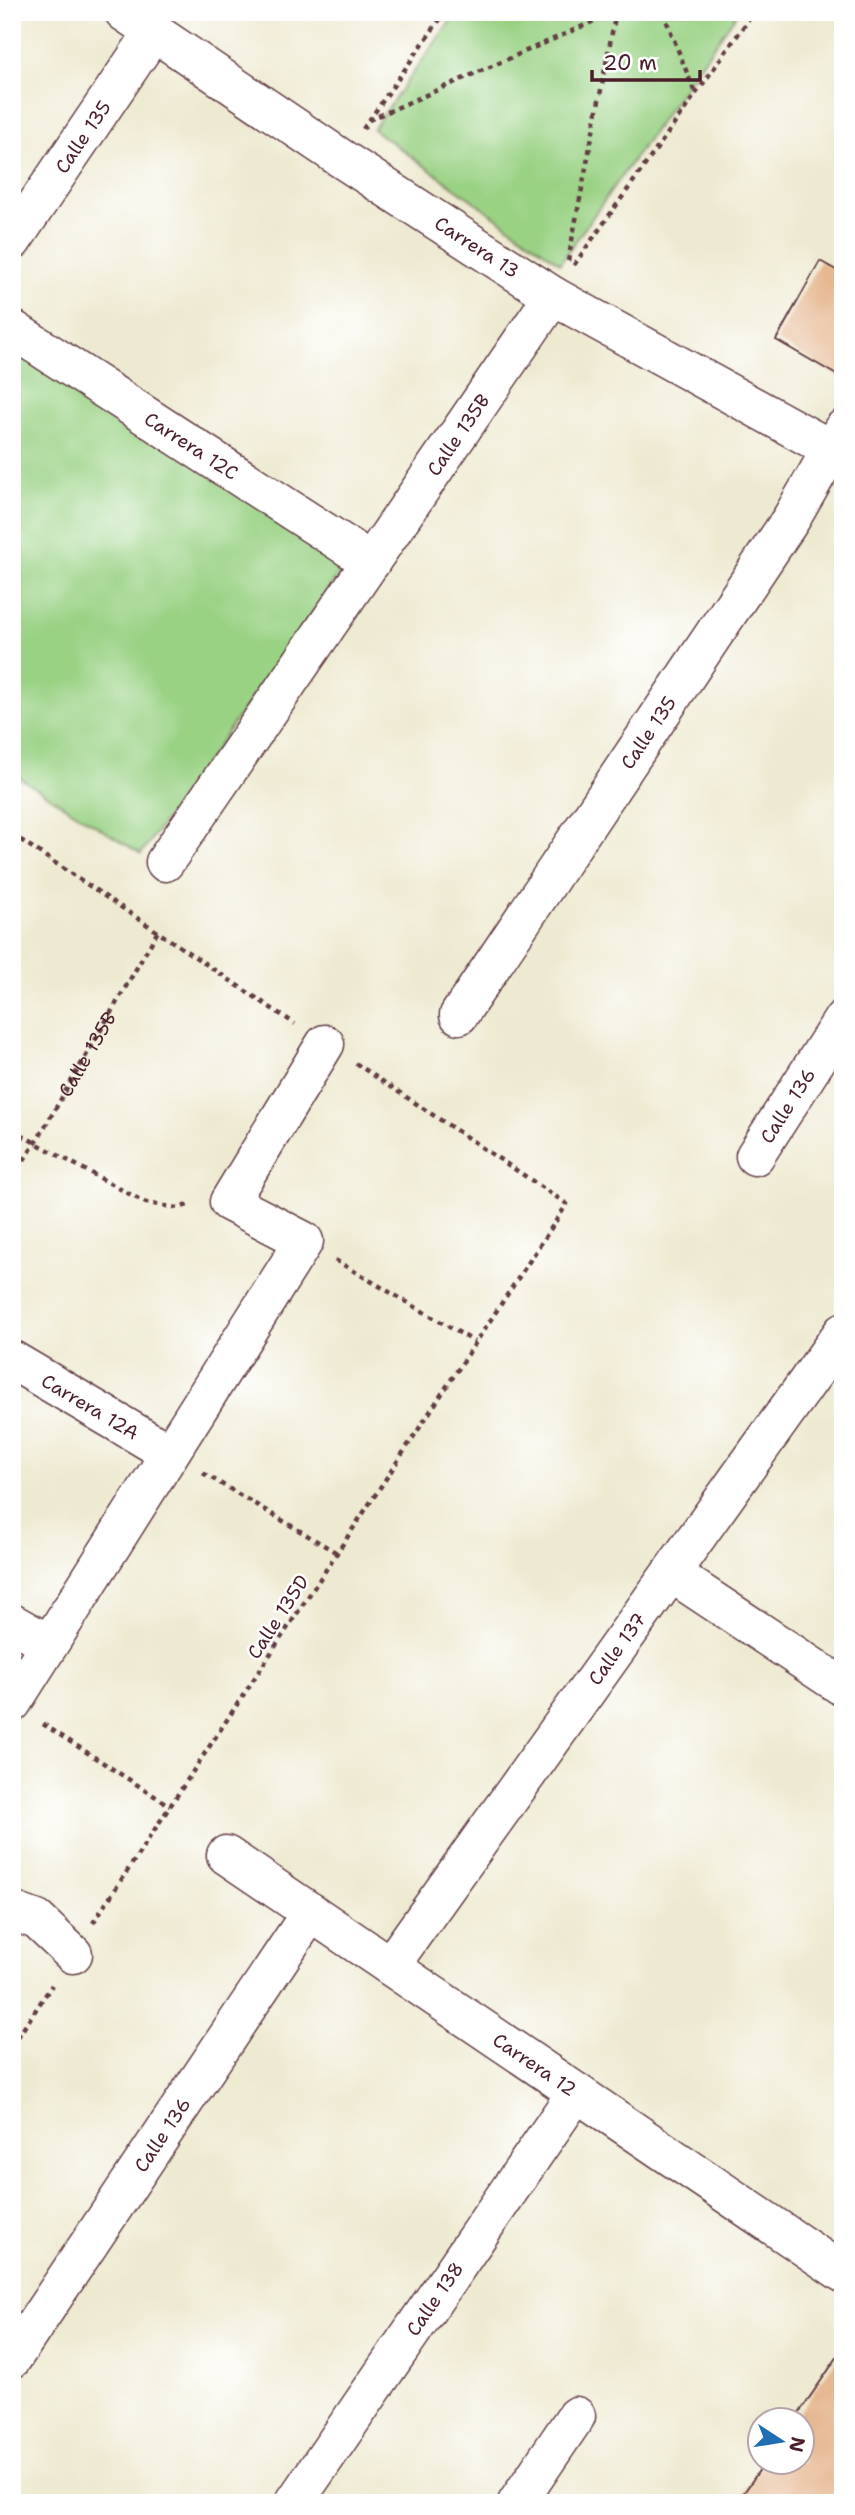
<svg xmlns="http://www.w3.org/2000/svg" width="855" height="2515" font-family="'Shantell Sans',sans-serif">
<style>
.green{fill:#9ad284;stroke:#727858;stroke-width:2}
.building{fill:#e6b892}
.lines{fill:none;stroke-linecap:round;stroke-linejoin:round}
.minor-casing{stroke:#633d44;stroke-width:41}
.path{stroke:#633d44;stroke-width:4.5;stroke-dasharray:5 5;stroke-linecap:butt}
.minor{stroke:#fff;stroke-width:38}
.labels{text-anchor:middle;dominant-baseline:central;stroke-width:5;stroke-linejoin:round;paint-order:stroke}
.street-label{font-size:19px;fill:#4a1f2b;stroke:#fff}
</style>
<rect width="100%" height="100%" fill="#fff"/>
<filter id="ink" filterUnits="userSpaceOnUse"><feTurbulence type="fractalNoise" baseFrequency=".0143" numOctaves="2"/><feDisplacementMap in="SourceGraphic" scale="14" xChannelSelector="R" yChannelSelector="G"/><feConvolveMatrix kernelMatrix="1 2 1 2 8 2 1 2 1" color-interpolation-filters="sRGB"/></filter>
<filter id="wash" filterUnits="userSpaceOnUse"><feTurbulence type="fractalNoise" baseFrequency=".00686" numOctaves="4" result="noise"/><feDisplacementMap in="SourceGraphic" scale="28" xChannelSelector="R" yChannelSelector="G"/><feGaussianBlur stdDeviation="1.57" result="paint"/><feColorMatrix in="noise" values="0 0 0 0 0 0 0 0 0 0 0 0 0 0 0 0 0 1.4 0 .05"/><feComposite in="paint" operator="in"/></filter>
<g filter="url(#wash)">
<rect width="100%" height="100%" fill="#eeead1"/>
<path class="green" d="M457,12h281l-178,251 -187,-134z
M12,339l335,224 -206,291 -129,-81z"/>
<g id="blocks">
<path class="building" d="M820,261l23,13v98l-3,5 -64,-37z
M843,2349v154h-88l-12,-9 22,-32h37v-42h-8z"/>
</g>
</g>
<g filter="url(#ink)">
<use href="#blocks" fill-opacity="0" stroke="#633d44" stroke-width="2"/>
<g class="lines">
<defs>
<g id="minor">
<path id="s2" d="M124,12l218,147 211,137 290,160"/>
<path id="s3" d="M12,241l141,-208"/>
<path id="s4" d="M12,329l359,233"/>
<path id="s5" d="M165,862l388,-566"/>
<path id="s6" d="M459,1015l332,-496 52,-90"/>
<path id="s7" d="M755,1156l88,-137"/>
<path id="s8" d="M12,1360l157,93"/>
<path d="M671,1573l172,114"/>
<path d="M12,1623l37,21"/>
<path d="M12,1703l292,-462 -75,-39 96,-158"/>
<path id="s9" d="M226,1855l617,418"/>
<path d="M12,1911l25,9 36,34"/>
<path id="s10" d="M390,1966l453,-634"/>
<path id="s11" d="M12,2359l299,-447"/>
<path id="s12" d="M294,2503l282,-410"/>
<path d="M517,2503l59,-87"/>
</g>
</defs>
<use href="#minor" class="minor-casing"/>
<g class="path">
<path d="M663,12l32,81"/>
<path d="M369,120l246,-108"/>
<path d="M363,129l82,-117"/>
<path d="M568,261l48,-249"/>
<path d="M574,265l180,-253"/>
<path d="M12,834l283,190"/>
<path d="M12,1130l134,73 33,5 12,-4"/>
<path id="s1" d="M12,1177l23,-33 123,-213"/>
<path d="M335,1260l140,82"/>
<path d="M203,1473l134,80"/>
<path d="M43,1724l127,82"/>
<path d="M93,1923l474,-719 -212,-141"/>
<path d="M12,2046l40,-61"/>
</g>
<use href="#minor" class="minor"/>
</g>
</g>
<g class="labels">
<g class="street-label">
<text stroke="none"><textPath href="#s3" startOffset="126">Calle 135</textPath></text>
<text stroke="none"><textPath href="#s2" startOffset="424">Carrera 13</textPath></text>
<text stroke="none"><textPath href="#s5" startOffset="518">Calle 135B</textPath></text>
<text stroke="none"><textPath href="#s4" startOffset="214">Carrera 12C</textPath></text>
<text stroke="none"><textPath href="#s6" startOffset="340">Calle 135</textPath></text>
<text stroke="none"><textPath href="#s1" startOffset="144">Calle 135B</textPath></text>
<text stroke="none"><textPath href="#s7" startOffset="60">Calle 136</textPath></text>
<text stroke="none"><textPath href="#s8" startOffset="91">Carrera 12A</textPath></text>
<text transform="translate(278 1617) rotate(-57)">Calle 135D</text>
<text stroke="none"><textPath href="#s10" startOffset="390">Calle 137</textPath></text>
<text stroke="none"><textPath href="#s9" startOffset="373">Carrera 12</textPath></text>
<text stroke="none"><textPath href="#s11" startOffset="270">Calle 136</textPath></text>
<text stroke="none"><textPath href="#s12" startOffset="248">Calle 138</textPath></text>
</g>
</g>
<rect width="855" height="2515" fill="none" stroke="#fff" stroke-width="42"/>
<g transform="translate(781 2441) rotate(102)"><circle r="33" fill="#ffffff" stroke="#b7a5aa" stroke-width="2"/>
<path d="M0-5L12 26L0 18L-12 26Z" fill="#1f6fb2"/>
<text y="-10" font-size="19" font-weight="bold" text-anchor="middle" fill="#4a1f2b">N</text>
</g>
<path d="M592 70v10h108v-10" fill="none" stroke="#4a1f2b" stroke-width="3.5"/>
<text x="603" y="70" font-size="21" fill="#4a1f2b" stroke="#ffffff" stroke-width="5" paint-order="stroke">20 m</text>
</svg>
